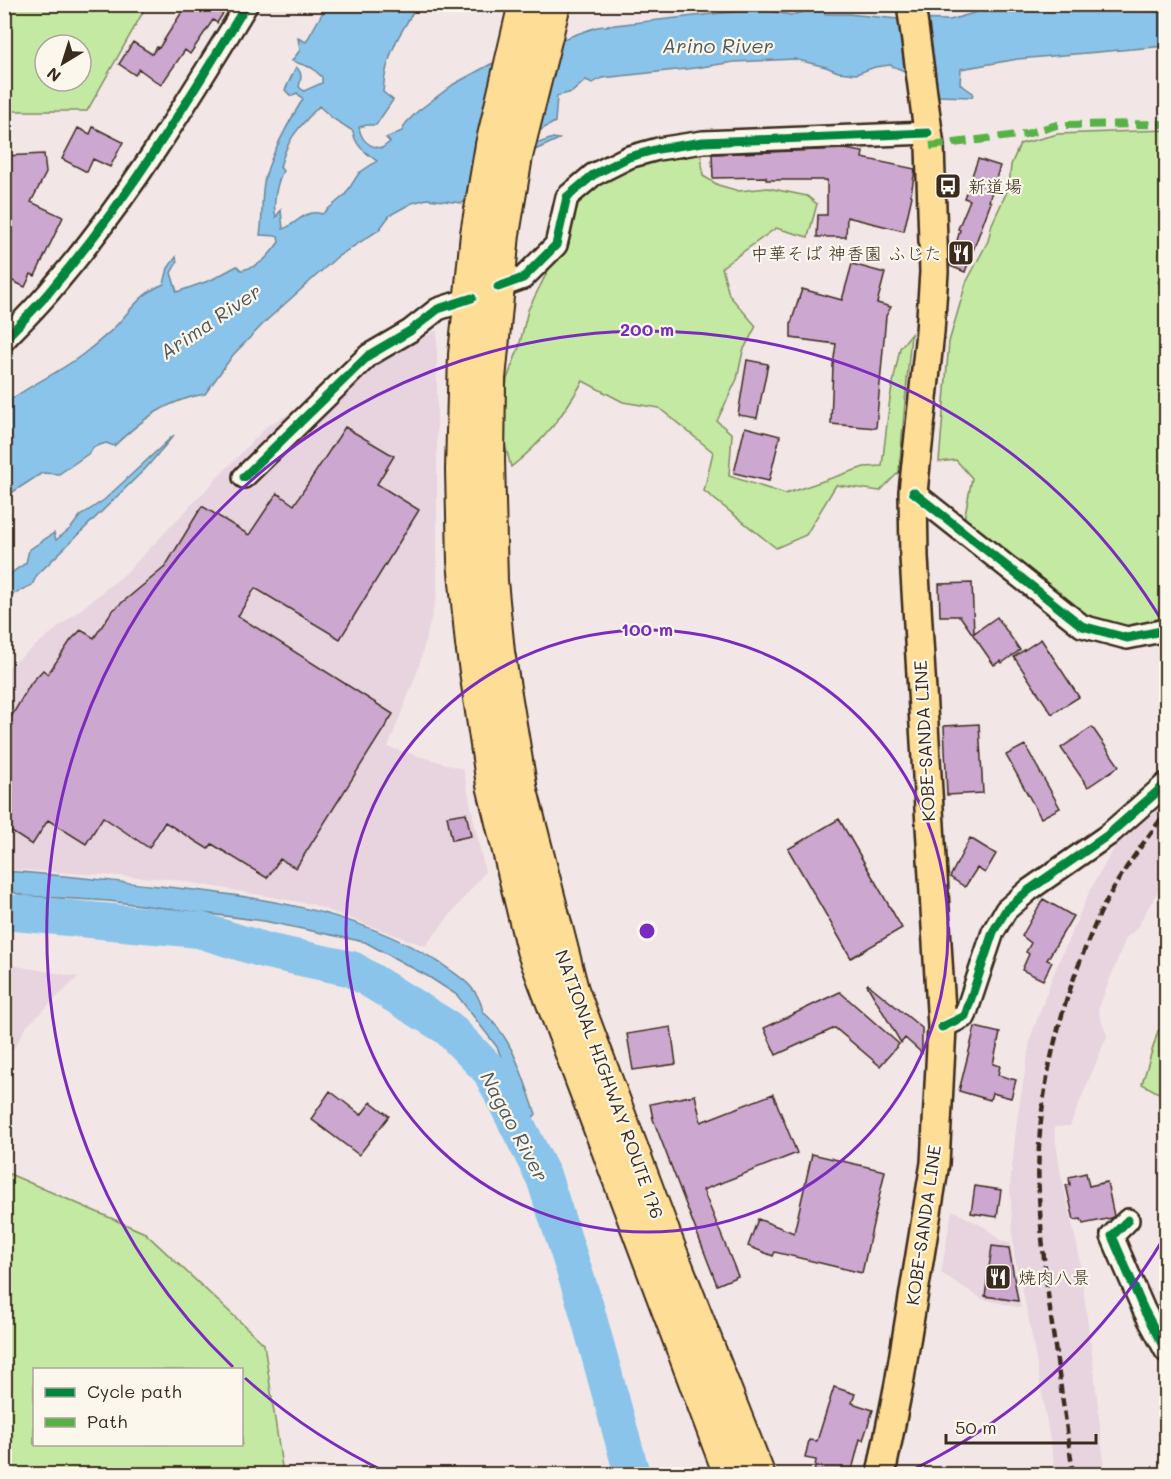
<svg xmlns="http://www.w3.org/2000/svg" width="1171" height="1479" font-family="Mali,'Klee One',sans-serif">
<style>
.built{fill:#e7d4df}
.green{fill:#c4e9a3;stroke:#808a60;stroke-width:1.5;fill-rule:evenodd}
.water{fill:#8bc4ea;stroke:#6b8698;stroke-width:1.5;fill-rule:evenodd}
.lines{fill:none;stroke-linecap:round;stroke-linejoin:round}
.river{stroke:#8bc4ea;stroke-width:36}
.building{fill:#cca7d0;stroke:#3b2a1e;stroke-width:1.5}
.minor-casing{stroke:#3b2a1e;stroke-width:26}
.major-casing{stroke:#3b2a1e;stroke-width:32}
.highway-casing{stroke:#3b2a1e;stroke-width:36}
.minor{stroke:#fbf7ec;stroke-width:21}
.major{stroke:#fedd96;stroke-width:27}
.highway{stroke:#fedd96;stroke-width:32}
.rail{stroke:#3b2a1e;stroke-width:4.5;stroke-dasharray:9 4.5;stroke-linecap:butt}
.quiet{stroke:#57b245;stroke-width:8;stroke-dasharray:15 8;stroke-linecap:butt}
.cycleway-casing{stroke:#fbf7ec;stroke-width:13}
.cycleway{stroke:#00873e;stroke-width:9}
.ring{fill:none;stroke:#7b2cbf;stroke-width:3}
.labels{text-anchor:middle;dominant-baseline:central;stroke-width:4.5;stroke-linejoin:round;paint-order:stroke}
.poi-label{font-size:18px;fill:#3b2a1e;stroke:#fbf7ec;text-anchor:start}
.street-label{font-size:18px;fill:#3b2a1e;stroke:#fbf7ec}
.water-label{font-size:20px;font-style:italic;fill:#53585b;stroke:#fbf7ec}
.centre{fill:#7b2cbf;stroke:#fbf7ec;stroke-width:3}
.ring-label{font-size:18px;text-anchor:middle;font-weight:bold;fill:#7b2cbf;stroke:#fbf7ec;stroke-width:4.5;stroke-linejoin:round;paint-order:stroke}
</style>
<rect width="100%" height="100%" fill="#f2e7e6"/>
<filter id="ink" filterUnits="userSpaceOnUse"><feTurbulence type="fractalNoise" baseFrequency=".0167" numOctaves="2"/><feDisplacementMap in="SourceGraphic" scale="12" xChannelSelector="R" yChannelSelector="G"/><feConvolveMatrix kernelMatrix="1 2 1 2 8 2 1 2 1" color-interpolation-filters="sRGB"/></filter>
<g filter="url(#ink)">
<path class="built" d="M437,330v265l-19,75 -30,77 75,22 22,103 -60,74 -114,-42 -141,-25 -165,-10v-199l121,-97 141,-147z
M1159,809l7,1v67l-30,52 -10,9 -28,72 9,26 -37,90 -16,1 6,43 18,80 16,119 11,105h-49l-28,-159 -14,-60 -4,-68 7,-68 14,-83 22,-61 37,-85 30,-52 28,-27z
M5,964l73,13 -51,49 -17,29 -5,-2z
M952,1210l34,18 14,12 10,2 11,66 -39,-9 -41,-26z"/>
<path class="green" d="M5,4h142v1l-60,106h-75l-7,9zM45,45h36v36h-36z
M1166,130v142l-8,10 8,11v329l-37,10 -41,-12 -125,-95 9,-47 -16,-18 -17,2 10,-120 17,-59 22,-42 4,-17 17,-37 2,-22 9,-21 38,-10z
M701,150l2,26 15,9 21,6 29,-3 39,8 10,8 -9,33 -32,-9 -54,39 7,28 27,31 -13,25 -6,28 -20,42 15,13 -3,42 56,18 79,-27 18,-1 8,-68 10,-50 11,-14 -12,138 -19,19 -44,-6 -30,50 -30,13 -72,-57 9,-39 -54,-44 -36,-6 -40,-21c-22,37 -38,59 -72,86l-9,-34 5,-54 12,-32 9,-37 38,-75 9,-31 21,-19 42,-20z
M1166,1023v74l-24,-13 16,-53z
M5,1172l140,61 119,111 19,130h-278zM34,1370h208v74h-208z"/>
<path class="water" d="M810,4l14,1 1,9h23l50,5 52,1 44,-13 57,1 68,-3 37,7h10v34l-148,13 -57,10 -1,15 13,9 -1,4 -36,-1 -12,-17 -34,-14 -15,2 -19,7 -18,-2 -12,-5 -32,-8 -60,3 -39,6 -93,10 -10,5 -6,-3 -14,12 -15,4 -2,26 -18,10 -4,6 6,5 14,-5 6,1 -24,11 -41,37 -32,16 -35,-4 -15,4 -22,12 -11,15 -42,27 -70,63 -34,35 -28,39c-38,6 -64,26 -91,52l-8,-3 -12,4 -6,7 -29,20 -17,-1 -37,24v-93c25,-20 57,-32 82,-53 8,-6 17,-14 25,-21 17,-17 28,-37 52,-46l4,-16 8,-11 1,5 -6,11 6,19 34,-12 26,-14 4,4c19,-3 27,-13 38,-28l-1,-6 -18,-1c3,-17 1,-35 4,-52 4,-24 26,-63 39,-84l-6,-6 -6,3 -6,-6 11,-23c7,6 5,12 3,20l5,4 18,-8v-6l-10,-9 -20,-7 8,-11 -2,-12 8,4 21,-37h89c-5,13 -14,24 -20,37 -8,17 -12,33 -13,50l10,8 -17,25h-9l-8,2c2,14 10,20 23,21l8,-6 -4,-4 16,-7 4,-8 12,-12 36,-27 37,-20 106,-37 124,-14 42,-3 28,5 16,-4zM319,106l13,12 21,13c2,15 12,21 24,30l-18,12 -14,22 -23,19c-16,-6 -25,10 -39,15l-2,-19 -5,7c-4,-12 1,-35 7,-46l-3,-4c9,-32 18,-38 39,-61z
M174,435l-28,33 -109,107 -5,10 -27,13c-1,-22 2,-23 21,-35l3,-13 25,-17 2,7 15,-12 9,-12 24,-16z
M5,871c48,3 96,9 144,14 100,10 205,23 291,78 19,13 39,24 43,49 30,25 40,66 53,102l-8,9 -24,-33 -11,-23h5l3,-10 -4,-10 -40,-52 -28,-18 -64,-35 -101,-21 -155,-20 -84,-5 -20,-6z"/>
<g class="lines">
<path class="river" d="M4,912l195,18 68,21 85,18 96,59 42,43 54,107 41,126 47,170"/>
</g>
<path class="building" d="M187,4h42l-12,19 -4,-3 -23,34 -5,-4 -24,35 -22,-16 -4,6 -16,-11 14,-22 19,12 5,-7 2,1z
M93,127l30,15 -13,25 -17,-8 -6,13 -25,-13 16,-31 12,6z
M845,149l18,3 -1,6 53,11 -4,26 1,1 -8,35 -57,-14 -1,20h-29l1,-22h9v-35h-61v-3l-53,1 -1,-24z
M44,154l2,19 -15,29 32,15 -28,59 -4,-2 -6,13 -21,-10v-121z
M978,159l22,7 -11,35 2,1 -26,70 -15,-6 10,-36 -2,-1 12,-29 -6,-2z
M852,264l33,9 -8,30 14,4 -5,9 -10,112 -45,-4 2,-59 3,-21 -45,-6v-15l11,-34 40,11z
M747,360l21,4 -11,54 -19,-3z
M345,427l49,29 -17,28 42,26 -79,129 -85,-51 -17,28 155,98 -97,154 -16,-9 -13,19 -55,-34 -4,5 -43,-27 -16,26 -46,-31 -17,27 -38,-24 -16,25 -28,-18v-98l27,-46 12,-13 5,4 23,-34 10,-10 13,8 18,-27 53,-44 37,-61 47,29 28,-42 17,12z
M745,427l35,9 -11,45 -35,-8z
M972,583l2,50 23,-16 23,33 -18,13 -1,-2 -7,4 -34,-49h-20l-1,-32z
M1041,639l38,58 -27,17 -38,-57z
M979,724l4,69 -36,2 -3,-69z
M1092,727l27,39 -31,21 -27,-39z
M1025,745l35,63 -19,10 -35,-63z
M466,813l5,23 -19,4 -5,-24z
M839,819l63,109 -51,30 -63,-109z
M970,838l26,16 -11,19 -8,-5 -12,19 -15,-10z
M1043,899l30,17 -26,44 5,2 -9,18 -21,-10 7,-16 -3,-2 5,-9 -9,-7z
M868,984l54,44v25l-17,-15 -4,5 -34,-58z
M840,992l59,52 -19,22 -45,-38 -59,27 -12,-27z
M671,1027l5,37 -43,6 -6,-36z
M975,1027l25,6 -7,31 7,2 -2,9 18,5 -5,18 -19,-5 -2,7 -31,-9z
M330,1091l31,24 10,-13 18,14 -30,39 -48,-36z
M773,1094l24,59 -94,37 35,86 -21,9 -64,-166 -3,-15 45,-9 6,27z
M812,1154l73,17 -23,102 -87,-21 -2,4 -25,-10 10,-27 36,14z
M1086,1173l3,13 18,-4 7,34 -2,2 -29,6 -2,-5 -7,1 -8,-35h4l-1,-8z
M975,1186l26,4 -4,27 -26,-4z
M992,1246l17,2 9,53 -33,-5z
M834,1387l21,7 -3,9 21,7 -10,30 -3,-1 -9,35h-37l2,-14 -11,-2 4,-18 8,1z"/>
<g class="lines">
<defs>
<path id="minor" d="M498,287l25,-9 33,-33 11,-48 26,-22 36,-18 29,-8 45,-7 225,-9
M4,340c17,-18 35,-35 50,-54 74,-87 134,-185 193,-282
M244,477l125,-122 41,-24 28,-22 34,-11
M913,492l169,134 45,12 39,-8
M942,1027l23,-11 28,-84 13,-22 23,-20 79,-55 58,-51
M1128,1220l-16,16 32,74 22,41"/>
<path id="major" d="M881,1474l18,-90 36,-221 7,-136 -28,-470 -1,-65 17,-160 4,-60 -4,-126 -19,-142"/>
<path id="highway" d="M525,4l-33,141 -15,89 -12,121 -3,115 2,91 8,83 21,141 40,165 197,524
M554,4l-38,152 -13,78 -14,145 -1,81 3,121 7,71 23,139 51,199 97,258 89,226"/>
</defs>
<use href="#minor" class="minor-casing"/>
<use href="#major" class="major-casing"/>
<use href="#highway" class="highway-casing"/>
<use href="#minor" class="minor"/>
<use href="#major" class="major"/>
<use href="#highway" class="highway"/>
<path class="rail" d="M1073,1474c-12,-92 -29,-185 -34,-279 -5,-95 20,-190 59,-277 17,-38 44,-73 68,-106"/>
<path class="quiet" d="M930,146l96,-12 31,-9 109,-1"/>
<defs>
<path id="cycleway" d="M498,287l25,-9 33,-33 11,-48 26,-22 36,-18 29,-8 45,-7 225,-9
M4,340c17,-18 35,-35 50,-54 74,-87 134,-185 193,-282
M244,477l125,-122 41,-24 28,-22 34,-11
M913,492l169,134 45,12 39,-8
M942,1027l23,-11 28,-84 13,-22 23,-20 79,-55 58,-51
M1128,1220l-16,16 32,74 22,41"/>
</defs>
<use href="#cycleway" class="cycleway-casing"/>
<use href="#cycleway" class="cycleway"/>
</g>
</g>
<g class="ring">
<circle cx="647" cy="931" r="301"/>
<path d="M1165 1236A601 601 0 0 1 906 1473M388 1473A601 601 0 0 1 245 1378M233 1367A601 601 0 1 1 1165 626"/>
</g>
<defs>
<symbol id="bus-square" viewBox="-11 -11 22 22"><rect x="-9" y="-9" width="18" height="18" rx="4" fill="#3b2a1e" stroke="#fbf7ec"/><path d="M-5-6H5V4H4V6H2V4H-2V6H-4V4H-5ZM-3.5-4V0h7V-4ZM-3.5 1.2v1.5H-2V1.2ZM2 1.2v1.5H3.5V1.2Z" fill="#fff"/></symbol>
<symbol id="restaurant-square" viewBox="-11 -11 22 22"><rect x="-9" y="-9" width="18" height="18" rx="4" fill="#3b2a1e" stroke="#fbf7ec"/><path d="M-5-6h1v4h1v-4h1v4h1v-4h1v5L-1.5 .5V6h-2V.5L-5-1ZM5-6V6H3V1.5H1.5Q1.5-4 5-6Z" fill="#fff"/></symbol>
</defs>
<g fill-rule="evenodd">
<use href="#bus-square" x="933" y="171" width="30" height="30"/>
<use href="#restaurant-square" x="946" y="238" width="30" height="30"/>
<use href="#restaurant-square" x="983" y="1262" width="30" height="30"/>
</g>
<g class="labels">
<g class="poi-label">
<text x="968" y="186">新道場</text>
<text x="942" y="253" text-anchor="end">中華そば 神香園 ふじた</text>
<text x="1018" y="1277">焼肉八景</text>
</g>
<g class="street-label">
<text transform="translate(924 741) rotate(-93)">KOBE-SANDA LINE</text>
<text transform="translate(610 1084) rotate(70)">NATIONAL HIGHWAY ROUTE 176</text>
<text transform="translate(923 1225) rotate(-82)">KOBE-SANDA LINE</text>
</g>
<g class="water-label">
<text x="718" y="45">Arino River</text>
<text transform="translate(210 321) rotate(-34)">Arima River</text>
<text transform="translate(515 1126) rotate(62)">Nagao River</text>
</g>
</g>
<circle cx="647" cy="931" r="9" class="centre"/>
<g class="ring-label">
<text x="647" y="336">200 m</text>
<text x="647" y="636">100 m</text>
</g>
<rect width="1171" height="1479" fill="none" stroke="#fbf7ec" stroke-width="24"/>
<rect x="12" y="12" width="1147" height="1455" fill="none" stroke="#3b2a1e" stroke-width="2" filter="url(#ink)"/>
<rect x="33" y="1368" width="210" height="78" fill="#fbf7ec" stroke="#aea59a" stroke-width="1.5"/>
<rect x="45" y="1388" width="30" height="9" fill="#00873e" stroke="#aea59a" stroke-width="1.5"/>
<text x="87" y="1398" font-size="18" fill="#3b2a1e">Cycle path</text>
<rect x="45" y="1418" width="30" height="9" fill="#57b245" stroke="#aea59a" stroke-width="1.5"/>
<text x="87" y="1428" font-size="18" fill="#3b2a1e">Path</text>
<g transform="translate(63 63) rotate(218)"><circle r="28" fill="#fbf7ec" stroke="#aea59a" stroke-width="1.5"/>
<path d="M0-4.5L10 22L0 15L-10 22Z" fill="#3b2a1e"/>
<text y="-9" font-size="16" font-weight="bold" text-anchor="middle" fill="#3b2a1e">N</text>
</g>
<path d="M946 1434v9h150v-9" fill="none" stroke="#3b2a1e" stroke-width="3"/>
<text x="955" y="1434" font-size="18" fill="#3b2a1e" stroke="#fbf7ec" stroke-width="4.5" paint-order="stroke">50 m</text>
</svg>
